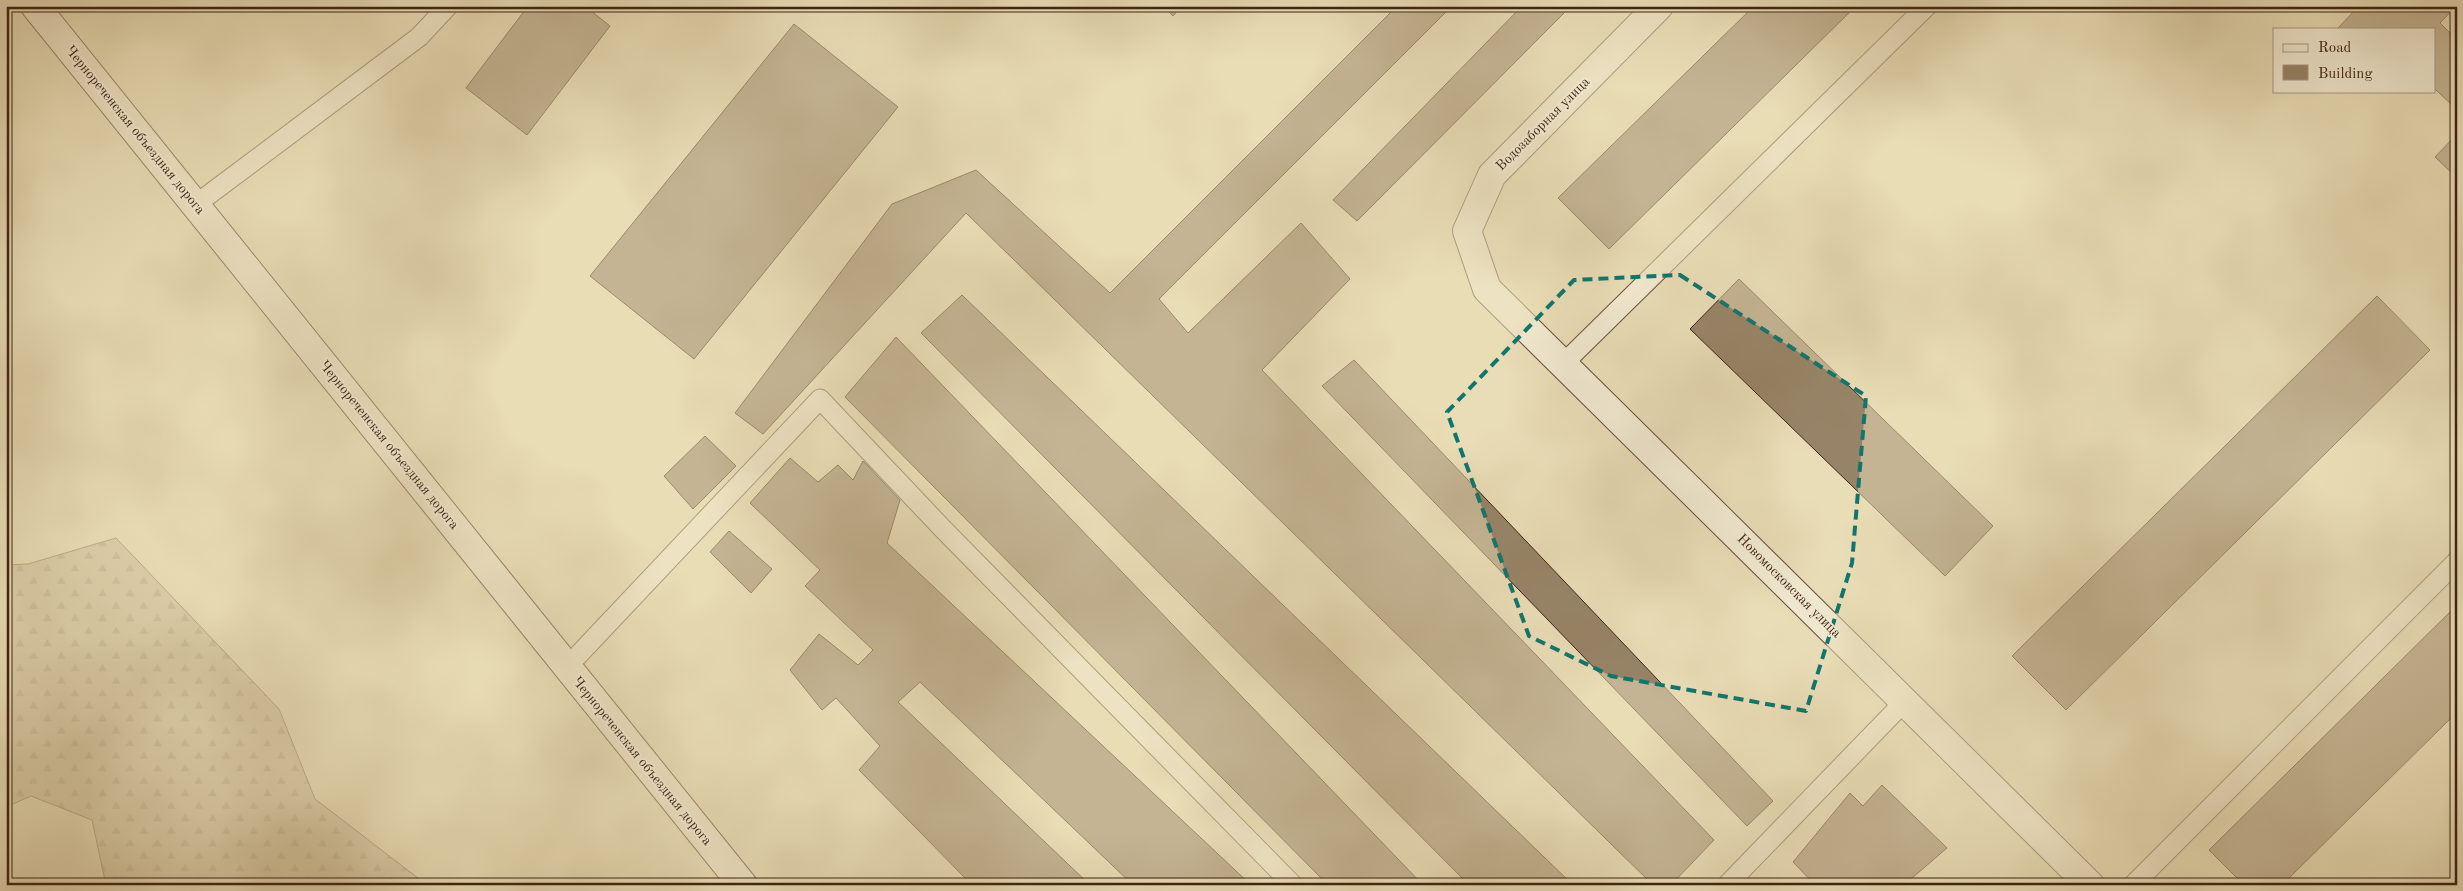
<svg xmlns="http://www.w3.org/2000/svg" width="2463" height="891" font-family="'Old Standard TT',serif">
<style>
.forest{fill:url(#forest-firs);stroke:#857157}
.building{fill:#978468;stroke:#3e2413}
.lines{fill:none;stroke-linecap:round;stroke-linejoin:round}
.service-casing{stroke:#69523c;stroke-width:21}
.minor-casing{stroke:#69523c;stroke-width:30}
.secondary-casing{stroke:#3e2413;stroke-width:30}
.service{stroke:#f1e9d0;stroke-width:19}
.minor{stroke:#f1e9d0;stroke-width:28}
.secondary{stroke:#f1e9d0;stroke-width:28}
.marked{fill:none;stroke:#0f766e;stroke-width:4;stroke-dasharray:10 6;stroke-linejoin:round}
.labels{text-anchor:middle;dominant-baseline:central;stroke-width:4;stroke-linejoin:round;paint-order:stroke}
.street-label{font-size:14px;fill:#3e2413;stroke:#f1e9d0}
</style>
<defs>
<pattern id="forest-firs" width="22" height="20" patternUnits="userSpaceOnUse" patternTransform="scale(1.25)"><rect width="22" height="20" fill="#ccbe9b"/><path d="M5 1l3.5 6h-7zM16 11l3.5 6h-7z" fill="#b0a385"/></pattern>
</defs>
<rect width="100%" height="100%" fill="#e9ddb7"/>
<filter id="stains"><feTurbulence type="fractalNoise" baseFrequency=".004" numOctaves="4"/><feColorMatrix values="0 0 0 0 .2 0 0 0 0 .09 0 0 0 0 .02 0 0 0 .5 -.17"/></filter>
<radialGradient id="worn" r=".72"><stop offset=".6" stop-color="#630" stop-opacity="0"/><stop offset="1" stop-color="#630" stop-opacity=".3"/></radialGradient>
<path class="forest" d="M116,538l163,171 36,90 112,86h-321l-14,-65 -61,-24 -25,11v-242l22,-1z"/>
<path class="building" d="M528,6h57l25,20 -83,109 -61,-47z
M1163,6h19l-9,10z
M1397,6h55l-293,293 29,34 113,-110 49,56 -88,91 452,470 -43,45h-18l-687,-672 -203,221 -28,-21 157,-209 84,-34 134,123z
M1522,6h49l-214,215 -24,-21z
M1754,6h102l-247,243 -51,-51z
M2359,6h97l-16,17 17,17v70l-23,-22v-59h-97z
M794,24l104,83 -204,252 -104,-83z
M2457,134v44l-22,-21z
M1739,279l254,247 -48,50 -255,-247z
M962,295l611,590h-104l-548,-552z
M2377,296l53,54 -364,360 -54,-54z
M896,337l527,548h-95l-483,-488z
M1354,360l419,441 -26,25 -425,-440z
M705,436l31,30 -43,43 -29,-33z
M790,458l28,24 20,-17 15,15 10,-19 37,39 -13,43 364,342h-118l-213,-203 -22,20 192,183h-118l-113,-115 21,-24 -44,-48 -14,12 -32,-40 29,-36 39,31 15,-15 -68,-64 15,-16 -70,-67z
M729,531l43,38 -21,24 -41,-41z
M2457,605v107l-175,173h-38l-35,-35z
M1882,785l65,63 -43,37h-89l-22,-23 57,-69 13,13z"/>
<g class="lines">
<defs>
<path id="service" d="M195,205l224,-168 29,-31
M1563,364l364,-358
M566,668l254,-269 122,129 351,357
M1727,885l178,-184
M2133,885l324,-324"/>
<path id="minor" d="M1659,6l-167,169 -25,56 20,58 603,596"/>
<path id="secondary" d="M35,6l708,879"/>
</defs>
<use href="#service" class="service-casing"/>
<use href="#minor" class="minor-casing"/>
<use href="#secondary" class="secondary-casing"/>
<use href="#service" class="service"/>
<use href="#minor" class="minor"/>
<use href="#secondary" class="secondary"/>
</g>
<path d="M0 0H2463V891H0ZM1680,275l186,121 -14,167 -46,148 -195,-35 -82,-40 -82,-224 127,-132z" fill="#e9ddb7" fill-opacity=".55" fill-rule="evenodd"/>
<path class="marked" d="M1680,275l186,121 -14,167 -46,148 -195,-35 -82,-40 -82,-224 127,-132z"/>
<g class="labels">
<g class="street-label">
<text transform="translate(1543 124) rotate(-45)">Водозаборная улица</text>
<text transform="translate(135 130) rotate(51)">Чернореченская объездная дорога</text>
<text transform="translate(389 445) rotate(51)">Чернореченская объездная дорога</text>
<text transform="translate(1789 586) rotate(45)">Новомосковская улица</text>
<text transform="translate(642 761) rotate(51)">Чернореченская объездная дорога</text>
</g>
</g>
<rect width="2463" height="891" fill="none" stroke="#e9ddb7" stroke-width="25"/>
<rect x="8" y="8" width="2448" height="876" fill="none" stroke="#3e2413" stroke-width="2.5"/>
<rect x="12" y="12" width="2438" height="866" fill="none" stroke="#3e2413"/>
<rect x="2273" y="28" width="162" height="65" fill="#f1e9d0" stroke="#a99a84"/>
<rect x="2283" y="44" width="25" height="8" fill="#f1e9d0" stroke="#a99a84"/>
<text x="2318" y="52" font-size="15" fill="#3e2413">Road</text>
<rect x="2283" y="65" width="25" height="15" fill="#978468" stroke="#a99a84"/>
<text x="2318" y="78" font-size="15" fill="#3e2413">Building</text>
<rect width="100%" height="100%" filter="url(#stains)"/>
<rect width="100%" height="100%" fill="url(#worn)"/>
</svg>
